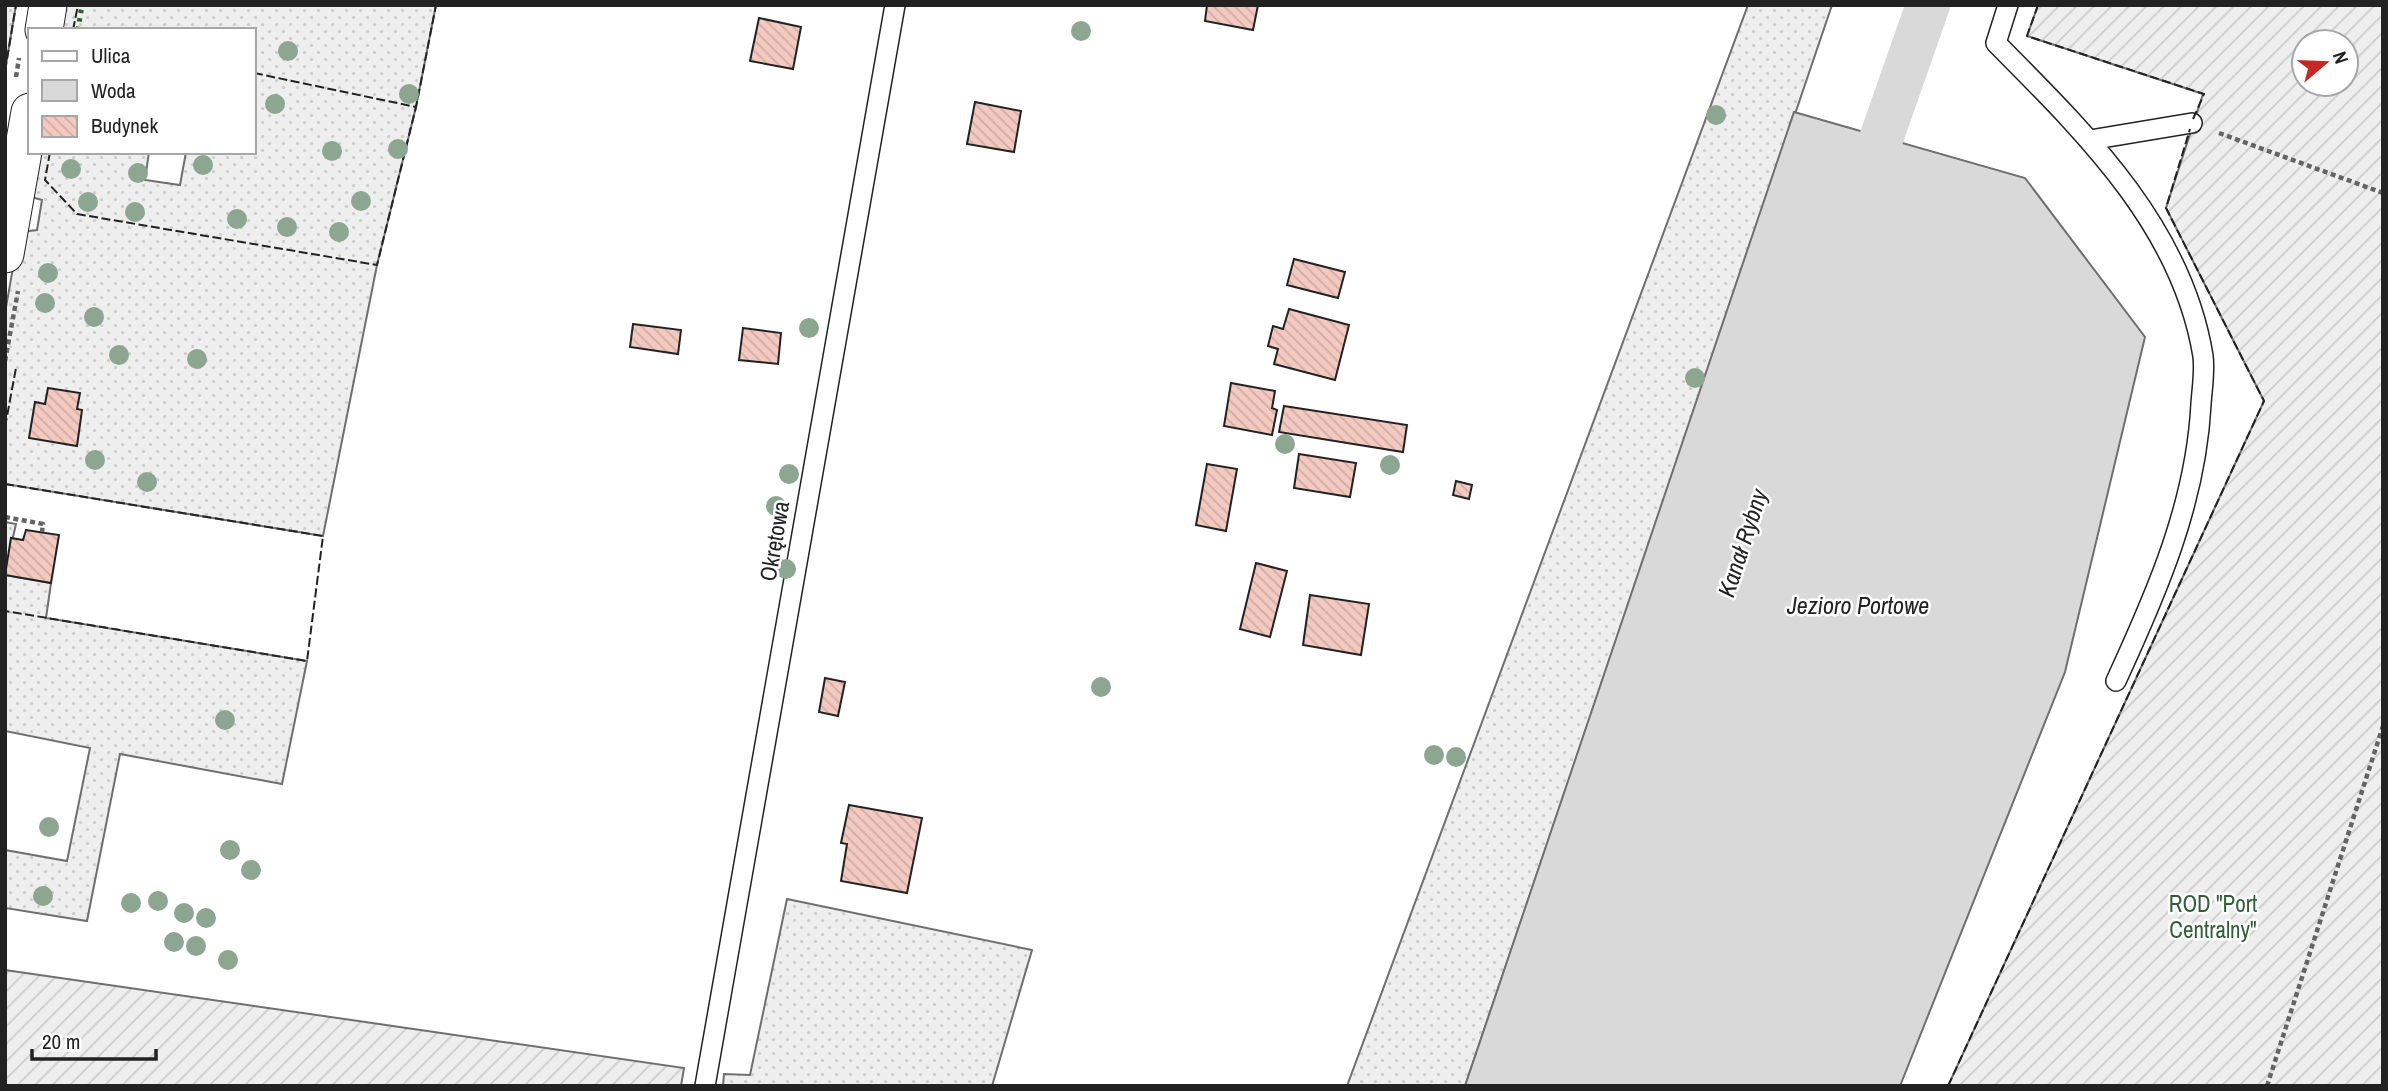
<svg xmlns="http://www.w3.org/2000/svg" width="2388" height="1091" font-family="'Archivo Narrow',sans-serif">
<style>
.grass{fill:url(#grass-dots);stroke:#6f6f6f;stroke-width:2}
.garden{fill:url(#garden-furrows);stroke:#6f6f6f;stroke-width:2;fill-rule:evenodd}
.water{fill:#d9d9d9;stroke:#6f6f6f;stroke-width:2}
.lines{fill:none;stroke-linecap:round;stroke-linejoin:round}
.canal{stroke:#d9d9d9;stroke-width:44}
.building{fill:url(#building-back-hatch);stroke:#222;stroke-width:2}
.service-casing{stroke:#222;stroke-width:22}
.minor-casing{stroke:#222;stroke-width:39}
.path{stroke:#646464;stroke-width:4.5;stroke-dasharray:5 3.5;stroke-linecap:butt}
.service{stroke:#fff;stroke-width:19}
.minor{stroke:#fff;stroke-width:37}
.hedge{stroke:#2f5e38;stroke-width:5;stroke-dasharray:3.5 5;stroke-linecap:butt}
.fence{stroke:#222;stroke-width:2;stroke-dasharray:9 3.5;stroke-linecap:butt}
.tree{fill:#8da692}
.labels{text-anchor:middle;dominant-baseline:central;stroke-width:5;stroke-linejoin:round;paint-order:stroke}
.street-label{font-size:23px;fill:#222;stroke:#fff}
.park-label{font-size:23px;fill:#2f5e38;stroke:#fff}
.water-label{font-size:24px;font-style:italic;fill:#222;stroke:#fff}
</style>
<defs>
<pattern id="grass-dots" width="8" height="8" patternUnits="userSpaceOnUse" patternTransform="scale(1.75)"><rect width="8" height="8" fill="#eee"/><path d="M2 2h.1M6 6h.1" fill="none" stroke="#ccc" stroke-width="1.8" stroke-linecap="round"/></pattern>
<pattern id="garden-furrows" width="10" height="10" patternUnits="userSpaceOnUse" patternTransform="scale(1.75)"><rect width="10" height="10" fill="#eee"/><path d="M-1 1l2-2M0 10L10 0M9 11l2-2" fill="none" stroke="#ccc"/></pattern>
<pattern id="building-back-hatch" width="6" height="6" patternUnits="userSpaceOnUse" patternTransform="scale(1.75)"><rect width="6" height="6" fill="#f3c9c0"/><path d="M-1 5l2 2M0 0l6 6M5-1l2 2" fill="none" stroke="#d0aca5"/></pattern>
</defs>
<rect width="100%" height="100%" fill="#fff"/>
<path class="grass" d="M5,5h11l-10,60h-1z
M63,5h373l-20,102 -39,158 -54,271 -318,-52v-171l13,-74 11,-8 8,-1 5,-30 -14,-4 8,-44h113l-4,28 35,5 6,-33h68v-122h-196z
M1748,5h84l-367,1081h-118z
M5,522l11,2 -11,48z
M5,575l46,8 -5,35 261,43 -25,123 -162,-30 -33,167 -82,-13v-58l62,11 23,-113 -85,-17z
M787,899l245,51 -40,136h-269l1,-12 26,1z"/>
<path class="garden" d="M2038,5h345v1081h-435l316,-685 -98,-193 37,-114 -176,-58zM2304,42h42v42h-42z
M5,970l679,98 -3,18h-676z"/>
<path class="water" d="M1794,112l231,66 120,159 -80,335 -165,414h-435z"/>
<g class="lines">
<path class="canal" d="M1862,193l66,-188"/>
</g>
<path class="building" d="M1207,5h51l-5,25 -48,-9z
M759,18l42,9 -8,42 -43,-8z
M975,102l46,9 -7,41 -47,-8z
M1294,259l51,13 -7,26 -51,-13z
M1289,309l60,16 -14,55 -61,-16 4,-15 -10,-3 5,-20 10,3z
M633,324l48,6 -3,24 -48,-7z
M743,328l38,5 -3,31 -39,-4z
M1231,383l44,8 -3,17 5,2 -5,25 -48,-9z
M48,388l32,5 -3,16 5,1 -5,36 -48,-8 6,-36 10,2z
M1284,406l123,19 -4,27 -124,-20z
M1299,454l57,9 -6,34 -56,-9z
M1207,464l30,5 -11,62 -30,-6z
M1456,481l16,4 -3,14 -16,-4z
M26,530l33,5 -8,48 -46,-8 6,-37 12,2z
M1256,563l31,8 -17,66 -30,-8z
M1310,595l59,9 -8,51 -58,-10z
M825,678l20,4 -7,34 -19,-4z
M849,805l73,13 -15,75 -66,-12 6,-37 -6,-1z"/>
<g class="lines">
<defs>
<path id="service" d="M2008,5l-12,38c88,89 186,183 207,313 2,15 -1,33 -2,48 -5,99 -44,188 -85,277
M2090,140l102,-17
M705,1086l190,-1081"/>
<path id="minor" d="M44,30l4,-25
M5,254l25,-142"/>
</defs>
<use href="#service" class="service-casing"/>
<use href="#minor" class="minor-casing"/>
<path class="path" d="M16,77l3,-19
M2219,133l164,60
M5,361l13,-70
M5,517l38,7 -1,8
M2267,1086l116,-360"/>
<use href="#service" class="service"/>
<use href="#minor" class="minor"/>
<path class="hedge" d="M78,30l4,-25"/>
<path class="fence" d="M2038,5l-11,31 177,58 -11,25
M73,30l5,-25
M5,71l11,-66
M254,73l162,34 20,-102
M50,152l-5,28 32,34 300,51 39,-158
M5,427l11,-59
M5,484l318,52 -16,125 -302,-50
M1948,1086l316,-685 -98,-193 24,-79"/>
</g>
<g class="tree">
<circle cx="1081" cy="31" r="10"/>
<circle cx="288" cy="51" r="10"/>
<circle cx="409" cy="94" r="10"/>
<circle cx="275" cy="104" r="10"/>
<circle cx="1716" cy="115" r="10"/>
<circle cx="398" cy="149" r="10"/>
<circle cx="332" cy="151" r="10"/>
<circle cx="203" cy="165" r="10"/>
<circle cx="71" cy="169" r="10"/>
<circle cx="138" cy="173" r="10"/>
<circle cx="361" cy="201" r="10"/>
<circle cx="88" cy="202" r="10"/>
<circle cx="135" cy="212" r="10"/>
<circle cx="237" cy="219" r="10"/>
<circle cx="287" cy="227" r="10"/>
<circle cx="339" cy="232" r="10"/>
<circle cx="48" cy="273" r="10"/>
<circle cx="45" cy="303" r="10"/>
<circle cx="94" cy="317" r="10"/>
<circle cx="809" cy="328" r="10"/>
<circle cx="119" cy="355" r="10"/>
<circle cx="197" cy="359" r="10"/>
<circle cx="1695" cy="378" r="10"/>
<circle cx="1285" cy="444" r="10"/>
<circle cx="95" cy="460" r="10"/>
<circle cx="1390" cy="465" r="10"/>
<circle cx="789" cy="474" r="10"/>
<circle cx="147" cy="482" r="10"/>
<circle cx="776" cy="506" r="10"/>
<circle cx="786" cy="569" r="10"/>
<circle cx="1101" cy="687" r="10"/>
<circle cx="225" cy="720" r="10"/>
<circle cx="1434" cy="755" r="10"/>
<circle cx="1456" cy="757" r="10"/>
<circle cx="49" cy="827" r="10"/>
<circle cx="230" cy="850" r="10"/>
<circle cx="251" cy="870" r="10"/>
<circle cx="43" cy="896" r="10"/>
<circle cx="158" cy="901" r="10"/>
<circle cx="131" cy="903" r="10"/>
<circle cx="184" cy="913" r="10"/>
<circle cx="206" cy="918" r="10"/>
<circle cx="174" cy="942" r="10"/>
<circle cx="196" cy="946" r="10"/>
<circle cx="228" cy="960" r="10"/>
</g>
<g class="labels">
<g class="street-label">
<text transform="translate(774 541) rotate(-80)">Okrętowa</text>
</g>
<g class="park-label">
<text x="2213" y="903">ROD "Port<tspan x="2213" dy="26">Centralny"</tspan></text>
</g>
<g class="water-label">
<text transform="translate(1742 543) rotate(-72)">Kanał Rybny</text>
<text x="1858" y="605">Jezioro Portowe</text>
</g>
</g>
<rect width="2388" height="1091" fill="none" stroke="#222222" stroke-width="14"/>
<rect x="28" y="28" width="228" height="126" fill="#ffffff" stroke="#a7a7a7" stroke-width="2"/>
<rect x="42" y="51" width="35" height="10" fill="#ffffff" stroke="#a7a7a7" stroke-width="2"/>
<text x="91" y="63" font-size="21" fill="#222222">Ulica</text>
<rect x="42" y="80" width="35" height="21" fill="#d9d9d9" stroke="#a7a7a7" stroke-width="2"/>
<text x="91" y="98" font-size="21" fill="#222222">Woda</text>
<rect x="42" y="116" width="35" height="21" fill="url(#building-back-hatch)" stroke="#a7a7a7" stroke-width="2"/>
<text x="91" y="133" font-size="21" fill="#222222">Budynek</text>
<g transform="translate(2325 63) rotate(71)"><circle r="33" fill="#ffffff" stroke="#a7a7a7" stroke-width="2"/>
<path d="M0-5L12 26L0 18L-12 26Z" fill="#c62828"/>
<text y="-10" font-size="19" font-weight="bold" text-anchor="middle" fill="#222222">N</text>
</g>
<path d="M32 1049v10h124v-10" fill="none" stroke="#222222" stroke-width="3.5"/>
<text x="42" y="1049" font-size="21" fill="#222222" stroke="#ffffff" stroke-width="5" paint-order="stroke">20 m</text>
</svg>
